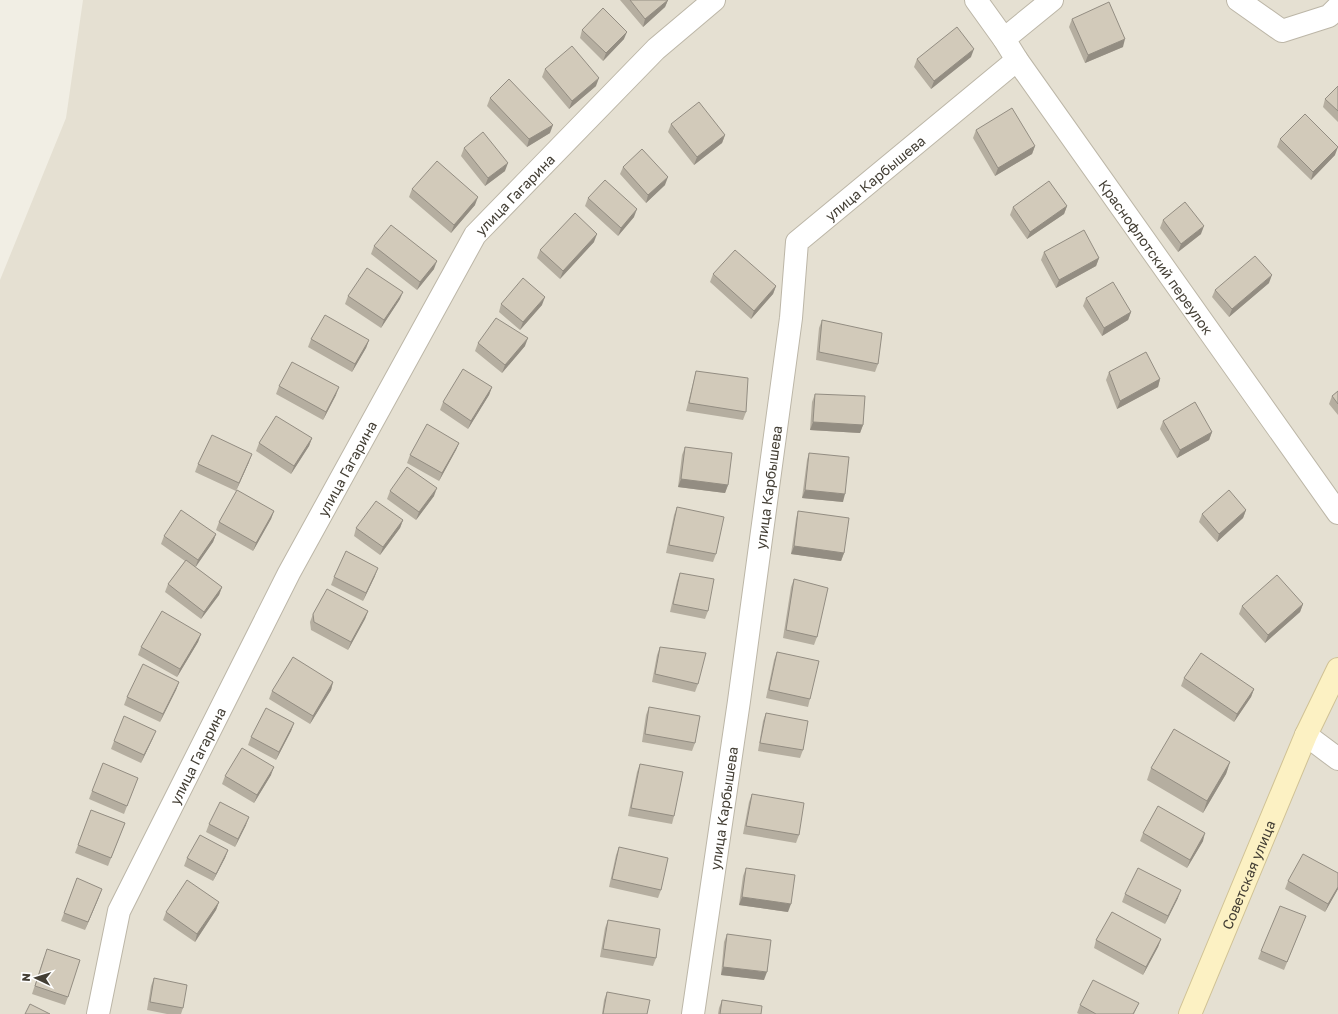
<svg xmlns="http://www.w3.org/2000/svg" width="1338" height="1014" font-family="'Golos Text',sans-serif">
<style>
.residential{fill:#e5e0d2}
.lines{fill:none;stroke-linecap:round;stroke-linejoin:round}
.street-casing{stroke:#bcb6a7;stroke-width:24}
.secondary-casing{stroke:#d0c295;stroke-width:24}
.street{stroke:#fff;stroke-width:22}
.secondary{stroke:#fcf1c3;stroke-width:22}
.wall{fill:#b5aea0}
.shaded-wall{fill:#938d82}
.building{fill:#d2caba;stroke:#938d82}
.labels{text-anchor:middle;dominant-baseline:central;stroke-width:3;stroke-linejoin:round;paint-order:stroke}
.street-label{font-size:14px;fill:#433e34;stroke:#fff}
</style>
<rect width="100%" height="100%" fill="#f1eee4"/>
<path class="residential" d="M83,0h1255v1014h-1338v-734l66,-162z"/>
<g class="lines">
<defs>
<g id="street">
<path id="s1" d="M976,0l28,39 13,21 321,453"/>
<path d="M1238,0l44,31 47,-15 9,-9"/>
<path d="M1004,39l48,-39"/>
<path d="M1306,735l32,24"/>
<path id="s2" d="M98,1014l21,-103 170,-338 186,-338 181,-186 58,-49"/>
<path id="s3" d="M693,1014l46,-313 52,-383 6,-76 220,-182"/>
</g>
<g id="secondary">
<path id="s4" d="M1190,1014l116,-279 32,-66"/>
</g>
</defs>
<use href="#street" class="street-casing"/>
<use href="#secondary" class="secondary-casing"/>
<use href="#street" class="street"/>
<use href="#secondary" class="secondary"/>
</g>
<path class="wall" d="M620,0h48l-3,7 -22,20z
M1072,19l51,28 -38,16 -16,-36z
M582,30l42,9 -21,22 -23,-23z
M971,57l-40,32 -17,-22 3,-8z
M545,69l51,17 -27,23 -27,-32z
M1338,86v36l-15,-15 2,-8z
M490,98l60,35 -23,14 -40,-41z
M671,124l54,11 -3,8 -28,22 -26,-33z
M976,130l59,16 -3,8 -37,22 -22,-38z
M1280,139l55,16 -24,25 -34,-33z
M464,148l41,23 -20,15 -24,-30z
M623,167l42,18 -19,18 -26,-29z
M412,189l63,16 -24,28 -42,-36z
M588,198l46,19 -16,19 -33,-30z
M1067,206l-3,8 -37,25 -17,-24 3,-8z
M1163,220l38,14 -23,18 -18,-24z
M594,242l-34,37 -23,-21 3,-8z
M374,246l60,23 -17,21 -46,-36z
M1044,252l55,6 -3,8 -40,22 -15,-28z
M713,274l63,12 -3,8 -22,25 -41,-37z
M1269,283l-40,34 -17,-20 3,-7z
M348,296l52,3 -19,29 -36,-24z
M1086,298l45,14 -3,8 -26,16 -19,-30z
M501,304l41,1 -22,25 -21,-18z
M822,320l56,44 -3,8 -59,-12 3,-32z
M311,339l58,1 -3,8 -14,24 -44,-25z
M478,343l47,3 -23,27 -27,-22z
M696,371l50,41 -3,8 -57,-9z
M1109,372l51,7 -2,8 -41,22 -11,-29z
M279,386l57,9 -13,25 -47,-26z
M492,387l-3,8 -21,34 -28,-19 3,-8z
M1338,391v24l-9,-11 3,-8z
M815,394l48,31 -3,8 -50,-3 2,-28z
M1163,421l49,11 -3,8 -32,18 -17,-29z
M312,438l-3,8 -18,28 -35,-23 3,-8z
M459,443l-3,7 -17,31 -32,-18 3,-8z
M685,447l43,38 -3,8 -47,-6 4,-32z
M809,453l34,49 -41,-4 5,-38z
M249,462l-13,29 -41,-19 3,-8z
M390,491l44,5 -18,24 -29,-21z
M677,507l39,47 -3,8 -47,-9 8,-38z
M1246,510l-3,8 -26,24 -18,-20 3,-8z
M274,511l-3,8 -18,32 -37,-21 3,-8z
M798,511l46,42 -3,8 -50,-7 5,-35z
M403,520l-3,8 -20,27 -26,-19 2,-8z
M216,534l-3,8 -18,25 27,20 -3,8 -18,24 -36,-27 3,-8 17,-23 -24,-17 3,-8z
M680,573l28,38 -3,8 -35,-7 7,-31z
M375,576l-12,25 -32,-16 3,-8z
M794,579l23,58 -3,8 -31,-7 8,-51z
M1303,604l-3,8 -35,31 -26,-29 3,-8z
M368,611l-3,8 -17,31 -37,-20 -1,-8 3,-8z
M201,634l-3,8 -21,35 -39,-22 3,-8z
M660,647l38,37 -3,8 -43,-10 5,-27z
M777,652l33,47 -2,8 -42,-9 8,-38z
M1184,678l70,11 -3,8 -17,25 -53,-36z
M179,682l-3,8 -16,32 -36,-17 3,-8z
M333,682l-2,8 -21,34 -41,-25 3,-8z
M649,707l46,36 -3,8 -50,-9 4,-27z
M766,713l37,37 -3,8 -42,-7 5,-30z
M294,723l-3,8 -15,29 -28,-15 3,-8z
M153,738l-12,25 -30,-14 3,-8z
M1230,762l-4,12 -23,39 -56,-33 4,-12z
M640,764l34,52 -2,8 -44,-8 9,-44z
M271,775l-17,28 -32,-19 3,-8z
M138,778l-14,36 -35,-15 3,-8z
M752,794l47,41 -3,8 -53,-9 6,-32z
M91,810l34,13 -17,43 -33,-13z
M209,824l37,1 -11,22 -29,-15z
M1143,833l60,8 -16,27 -47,-27z
M619,847l42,43 -3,8 -49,-11 7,-32z
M228,850l-3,8 -12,23 -29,-15 3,-8z
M746,868l42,44 -49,-7 4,-29z
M77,878l22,19 -14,33 -24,-9z
M1288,881l50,8 -13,23 -40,-23z
M1125,894l53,4 -13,26 -43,-22z
M219,902l-3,8 -21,32 -32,-22 3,-8z
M1306,916l-22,54 -26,-11 3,-8z
M608,920l48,38 -3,8 -53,-9 5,-29z
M727,934l37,46 -43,-5 3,-33z
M1161,939l-3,8 -15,28 -49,-27 2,-8z
M44,957l24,40 -3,8 -33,-11z
M154,978l29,30 -2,6h-14l-20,-4 4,-24z
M607,992l40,22h-45l2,-14z
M722,1000l39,14h-43l1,-6z
M1139,1003l-5,11h-55l-2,-1 3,-8z"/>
<path class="shaded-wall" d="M668,0l-3,7 -22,20 2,-8z
M627,32l-3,7 -21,22 3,-8z
M1125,39l-2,8 -38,16 3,-8z
M974,49l-3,8 -40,32 3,-8z
M599,78l-3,8 -27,23 3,-8z
M553,125l-3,8 -23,14 2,-8z
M725,135l-3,8 -28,22 3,-8z
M1035,146l-3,8 -37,22 3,-8z
M1338,147l-3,8 -24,25 2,-8z
M508,163l-3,8 -20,15 3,-8z
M668,177l-3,8 -19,18 2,-8z
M478,197l-3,8 -24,28 3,-8z
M1067,206l-3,8 -37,25 3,-7z
M637,209l-3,8 -16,19 3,-8z
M1204,226l-3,8 -23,18 3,-8z
M597,234l-3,8 -34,37 3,-8z
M1099,258l-3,8 -40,22 3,-8z
M437,261l-3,8 -17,21 3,-8z
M1272,275l-3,8 -40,34 3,-8z
M776,286l-3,8 -22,25 3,-8z
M403,292l-3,7 -19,29 3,-8z
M545,297l-3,8 -22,25 3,-8z
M1131,312l-3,8 -26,16 2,-8z
M528,338l-3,8 -23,27 3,-8z
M369,340l-3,8 -14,24 3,-8z
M1160,379l-2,8 -41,22 3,-8z
M339,387l-3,8 -13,25 3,-8z
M492,387l-3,8 -21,34 3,-8z
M813,422l50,3 -3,8 -50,-3z
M1212,432l-3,8 -32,18 3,-8z
M312,438l-3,8 -18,28 3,-8z
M459,443l-3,7 -17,31 3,-8z
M252,454l-3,8 -13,29 3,-8z
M681,479l47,6 -3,8 -47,-6z
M437,488l-3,8 -18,24 3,-8z
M805,490l40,4 -2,8 -41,-4z
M1246,510l-3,8 -26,24 2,-8z
M274,511l-3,8 -18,32 3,-8z
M403,520l-3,8 -20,27 3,-8z
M216,534l-3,8 -18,26 3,-8z
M794,546l50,7 -3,8 -50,-7z
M378,568l-3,8 -12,25 3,-8z
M222,587l-3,8 -18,24 3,-7z
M1303,604l-3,8 -35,31 3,-8z
M368,611l-3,8 -17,31 3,-8z
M201,634l-3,8 -21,35 3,-8z
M179,682l-3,8 -16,32 3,-8z
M333,682l-2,8 -21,34 3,-8z
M1254,689l-3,8 -17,25 3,-8z
M294,723l-3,8 -15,29 3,-8z
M156,731l-3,7 -12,25 3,-8z
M1230,762l-4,12 -23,39 4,-12z
M274,767l-3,8 -17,28 3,-8z
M249,817l-3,8 -11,22 3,-8z
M1205,833l-2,8 -16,27 3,-8z
M228,850l-3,8 -12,23 3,-7z
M1338,887v2l-13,23 3,-8z
M102,889l-3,8 -14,33 3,-8z
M1181,890l-3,8 -13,26 3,-8z
M742,897l49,7 -3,8 -49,-7z
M219,902l-3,8 -21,32 2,-8z
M1161,939l-3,8 -15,28 3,-8z
M723,967l44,5 -3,8 -43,-5z"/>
<path class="building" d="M630,0h38l-23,19z
M1109,2l16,37 -37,16 -16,-36z
M603,8l24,24 -21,21 -24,-23z
M957,27l17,22 -40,32 -17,-22z
M572,46l27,32 -27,23 -27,-32z
M509,79l44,46 -24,14 -39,-41z
M1338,86v25l-13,-12z
M699,102l26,33 -28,22 -26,-33z
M1012,108l23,38 -37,22 -22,-38z
M1305,114l33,33 -25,25 -33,-33z
M483,132l25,31 -20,15 -24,-30z
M642,149l26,28 -20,18 -25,-28z
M437,161l41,36 -24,28 -42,-36z
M605,180l32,29 -16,19 -33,-30z
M1049,181l18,25 -37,26 -17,-25z
M1185,202l19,24 -23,18 -18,-24z
M575,213l22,21 -34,37 -23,-21z
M391,225l46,36 -17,21 -46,-36z
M1084,230l15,28 -40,22 -15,-28z
M735,250l41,36 -22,25 -41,-37z
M1255,256l17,19 -40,34 -17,-19z
M367,268l36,24 -19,28 -36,-24z
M523,278l22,19 -22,25 -22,-18z
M1113,282l18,30 -27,16 -18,-30z
M325,315l44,25 -14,24 -44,-25z
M496,318l32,20 -23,27 -27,-22z
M822,320l60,13 -4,31 -59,-12z
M1146,352l14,27 -40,22 -11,-29z
M292,362l47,25 -13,25 -47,-26z
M463,369l29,18 -21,34 -28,-19z
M696,371l52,7 -2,34 -57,-9z
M1338,391v13l-6,-8z
M815,394l50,2 -2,29 -50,-3z
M1195,402l17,30 -32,18 -17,-29z
M276,416l36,22 -18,28 -35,-23z
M427,424l32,19 -17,30 -32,-18z
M212,435l40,19 -13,29 -41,-19z
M685,447l47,6 -4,32 -47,-6z
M809,453l40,4 -4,37 -40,-4z
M407,467l30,21 -18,24 -29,-21z
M237,490l37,21 -18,32 -37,-21z
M1229,490l17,20 -27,24 -17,-20z
M376,501l27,19 -20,27 -27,-19z
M677,507l47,10 -8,37 -47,-9z
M181,510l35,24 -18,26 -34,-24z
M798,511l51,7 -5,35 -50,-7z
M346,551l32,17 -12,25 -32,-16z
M186,560l36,27 -18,25 -36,-28z
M680,573l34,6 -6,32 -35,-7z
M1277,575l26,29 -35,31 -26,-29z
M794,579l34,9 -11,49 -31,-7z
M327,589l41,22 -17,31 -37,-20 -1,-8z
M162,611l39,23 -21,35 -39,-22z
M660,647l46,6 -8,31 -43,-10z
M777,652l42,9 -9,38 -41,-9z
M1201,653l53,36 -17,25 -53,-36z
M293,657l40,25 -20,34 -41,-25z
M143,664l36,18 -16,32 -36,-17z
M649,707l51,9 -5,27 -50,-9z
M266,708l28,15 -15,29 -28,-15z
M766,713l42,8 -5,29 -43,-7z
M124,716l32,15 -12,24 -30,-14z
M1174,729l56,33 -23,39 -56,-33z
M242,748l32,19 -17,28 -32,-19z
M103,763l35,15 -11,28 -35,-15z
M640,764l43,8 -9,44 -43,-8z
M752,794l52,9 -5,32 -53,-9z
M220,802l29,15 -11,22 -29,-15z
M1158,806l47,27 -15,27 -47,-27z
M91,810l34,13 -14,35 -33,-13z
M200,835l28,15 -12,24 -29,-16z
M619,847l49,11 -7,32 -49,-11z
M1303,854l35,19v14l-10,17 -40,-23z
M746,868l49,7 -4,29 -49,-7z
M1138,868l43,22 -13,26 -43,-22z
M77,878l25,11 -14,33 -24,-9z
M187,880l32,22 -22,32 -31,-22z
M1280,906l26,10 -19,46 -26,-11z
M1112,912l49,27 -15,28 -50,-27z
M608,920l52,9 -4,29 -53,-9z
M727,934l44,6 -4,32 -44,-5z
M47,949l33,11 -12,37 -33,-11z
M154,978l33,7 -4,23 -33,-6z
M1093,980l46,23 -6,11h-37l-16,-9z
M607,992l43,8 -3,14h-44z
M722,1000l40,6 -1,8h-41z
M30,1004l20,10h-25z"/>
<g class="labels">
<g class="street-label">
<text stroke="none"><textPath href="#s3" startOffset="880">улица Карбышева</textPath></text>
<text stroke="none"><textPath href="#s2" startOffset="926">улица Гагарина</textPath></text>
<text stroke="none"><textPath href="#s1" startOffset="314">Краснофлотский переулок</textPath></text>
<text stroke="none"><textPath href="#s2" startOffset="603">улица Гагарина</textPath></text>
<text stroke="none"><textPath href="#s3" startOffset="532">улица Карбышева</textPath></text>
<text stroke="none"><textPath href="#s2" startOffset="279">улица Гагарина</textPath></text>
<text stroke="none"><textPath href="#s3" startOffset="208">улица Карбышева</textPath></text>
<text stroke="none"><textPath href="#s4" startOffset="151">Советская улица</textPath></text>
</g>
</g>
<g transform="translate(36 978) rotate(274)" stroke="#ffffff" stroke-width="3" paint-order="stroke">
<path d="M0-3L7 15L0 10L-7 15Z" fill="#433e34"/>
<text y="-6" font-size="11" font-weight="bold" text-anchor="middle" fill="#433e34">N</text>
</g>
</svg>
